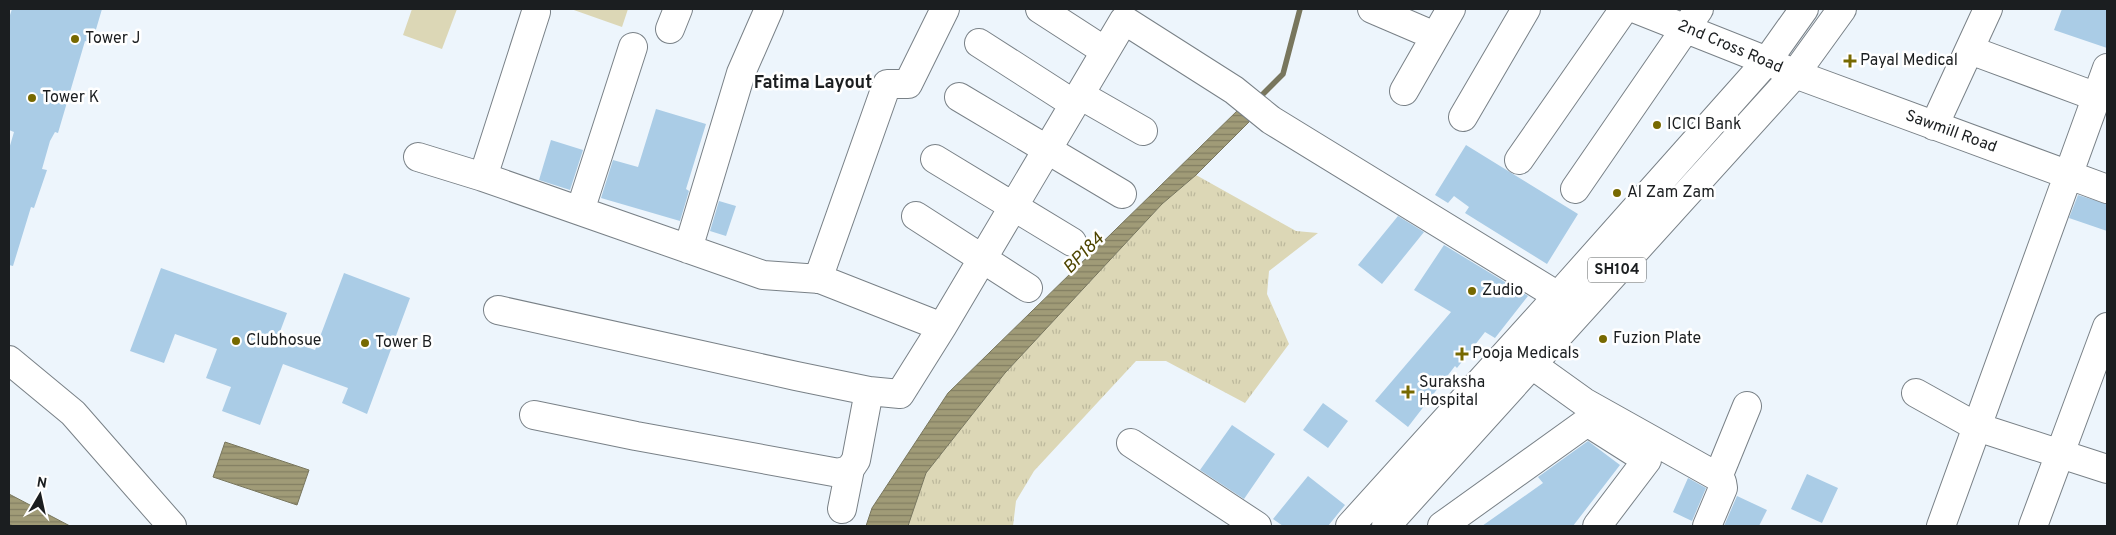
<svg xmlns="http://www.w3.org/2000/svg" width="2116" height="535" font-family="Overpass,sans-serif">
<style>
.grass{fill:url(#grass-tufts)}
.garden{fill:#dcd7b6}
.water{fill:url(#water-rules);stroke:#78765d}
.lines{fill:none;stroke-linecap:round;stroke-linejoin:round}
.stream{stroke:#78765d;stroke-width:5.5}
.building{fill:#aacce6}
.minor-casing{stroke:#798187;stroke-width:30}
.major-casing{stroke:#798187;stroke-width:30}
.minor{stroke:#fff;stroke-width:28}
.major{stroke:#fff;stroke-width:28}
.poi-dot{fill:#776900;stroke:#fff;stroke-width:2}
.labels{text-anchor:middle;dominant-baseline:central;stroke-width:5;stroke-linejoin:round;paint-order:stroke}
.shield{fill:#fff;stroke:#5f6263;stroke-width:1}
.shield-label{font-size:15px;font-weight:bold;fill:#1b1e20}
.poi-label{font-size:16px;fill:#1b1e20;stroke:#fff;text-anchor:start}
.street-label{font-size:16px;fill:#1b1e20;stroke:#fff}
.neighbourhood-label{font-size:18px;font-weight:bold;fill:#1b1e20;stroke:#fff}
.water-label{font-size:18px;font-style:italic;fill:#4e4500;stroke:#fff}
</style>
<defs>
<pattern id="grass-tufts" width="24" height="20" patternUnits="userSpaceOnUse" patternTransform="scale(1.25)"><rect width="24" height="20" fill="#dcd7b6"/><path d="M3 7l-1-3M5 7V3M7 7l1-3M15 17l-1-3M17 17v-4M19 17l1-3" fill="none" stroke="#bcb89c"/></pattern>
<pattern id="water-rules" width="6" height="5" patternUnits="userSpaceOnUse" patternTransform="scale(1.25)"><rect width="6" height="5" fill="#a09b77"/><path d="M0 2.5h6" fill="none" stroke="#827e61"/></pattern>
</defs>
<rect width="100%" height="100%" fill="#edf5fc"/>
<path class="grass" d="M1196,175l100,56 22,2 -49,38 -2,23 22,50 -44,59 -79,-42h-30l-102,110 -18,30 -3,25h-105l18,-53 79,-100 157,-169z"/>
<path class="garden" d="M412,9h45l-15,40 -39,-14z
M571,9h57l-6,18z"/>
<path class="water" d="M1239,109l14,9 -57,57 -34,29 -157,169 -79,100 -18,53h-42l6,-18 76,-115z
M225,442l84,28 -12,35 -84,-28z
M9,494l61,32h-57l-4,-2z"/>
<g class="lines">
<path class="stream" d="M1258,99l25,-25 17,-65"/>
</g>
<path class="building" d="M12,9h90l-10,34 -7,-2 -27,92 -3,-1 -5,9 -8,28 5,1 -13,38 -3,-1 -18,59 -4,-1v-116l5,-17 -5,-2v-112z
M2062,9h45v39l-53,-18z
M656,109l50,15 -20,65 3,2 -9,30 -79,-23 12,-38 25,7z
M551,140l32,10 -13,40 -31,-10z
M1466,145l112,69 -31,50 -82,-51 4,-6 -15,-11 -6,7 -13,-8z
M2078,195l29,9v27l-38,-13z
M719,201l17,5 -10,30 -16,-5z
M1398,216l26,16 -42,52 -24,-19z
M1444,245l84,51 -33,42 -10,-6 -28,36 -2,-2 -47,61 -33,-26 76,-89 -37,-22z
M161,268l126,45 -9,24 37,13 29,-77 66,25 -43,116 -25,-11 6,-15 -65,-24 -23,61 -38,-14 9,-24 -25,-9 11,-29 -42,-15 -11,29 -34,-12z
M1323,403l25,18 -20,27 -25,-18z
M1232,425l43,29 -31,45 -44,-29z
M1588,441l32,24 -47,61h-91l61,-43 -5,-6z
M1807,474l31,14 -16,35 -31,-14z
M1308,476l37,29 -17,21h-45l-10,-7z
M1688,478l18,10 -14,33 -19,-9z
M1737,496l30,14 -8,16h-35z"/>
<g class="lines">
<defs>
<path id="minor" d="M1040,9l65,42
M1372,9l63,27
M1636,9l131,52 28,13 312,115
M536,12l-53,165 280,98 57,4 122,48 182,-307 110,70 37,30 287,176
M670,29l8,-20
M979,43l95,61
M1970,50l127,47
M1404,91l47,-82
M1080,95l63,36
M959,97l163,97
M1463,117l63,-108
M1934,126l54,-117
M418,157l65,20
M935,159l137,83
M1519,160l105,-151
M1575,189l124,-180
M580,211l53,-164
M916,216l112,72
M688,249l53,-176 28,-64
M818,279l69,-195h21l37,-75
M498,310l298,66 73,15 31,3 42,-67
M9,360l64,53 99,113
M1531,364l53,38 134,75 4,5 1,6 -16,38
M1916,393l61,34 130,42
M534,415l102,21 203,37 11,-4 6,-9 13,-69
M1131,443l126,83
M1718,477l29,-71
M842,509l8,-40
M1442,526l145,-104 60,38 -50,66
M1941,526l166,-458
M2033,526l74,-199"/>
<path id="major" d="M1350,526l208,-230 209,-235 37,-52
M1386,526l409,-452 47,-65"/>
</defs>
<use href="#minor" class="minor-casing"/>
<use href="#major" class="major-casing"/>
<use href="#minor" class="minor"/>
<use href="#major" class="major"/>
</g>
<g class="poi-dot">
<circle cx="75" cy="39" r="5"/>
<path d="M1847.5 53.5h5v5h5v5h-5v5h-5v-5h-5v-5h5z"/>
<circle cx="32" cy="98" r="5"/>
<circle cx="1657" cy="125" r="5"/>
<circle cx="1617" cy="193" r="5"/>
<circle cx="1472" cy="291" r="5"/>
<circle cx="1603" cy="339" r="5"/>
<circle cx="236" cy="341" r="5"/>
<circle cx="365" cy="343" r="5"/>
<path d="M1459.5 346.5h5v5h5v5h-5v5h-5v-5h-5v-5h5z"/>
<path d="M1405.5 384.5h5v5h5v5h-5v5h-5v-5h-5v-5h5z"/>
</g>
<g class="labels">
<rect class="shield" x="1588" y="257.5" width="58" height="25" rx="4"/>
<g class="shield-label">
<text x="1617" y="270">SH104</text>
</g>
<g class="poi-label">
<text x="85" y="39">Tower J</text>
<text x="1860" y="61">Payal Medical</text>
<text x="42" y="98">Tower K</text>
<text x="1667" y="125">ICICI Bank</text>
<text x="1627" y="193">Al Zam Zam</text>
<text x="1482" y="291">Zudio</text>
<text x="1613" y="339">Fuzion Plate</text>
<text x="246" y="341">Clubhosue</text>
<text x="375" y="343">Tower B</text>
<text x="1472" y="354">Pooja Medicals</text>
<text x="1419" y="383">Suraksha<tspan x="1419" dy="18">Hospital</tspan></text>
</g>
<g class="street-label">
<text transform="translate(1730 47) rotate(23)">2nd Cross Road</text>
<text transform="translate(1951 132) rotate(20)">Sawmill Road</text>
</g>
<g class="neighbourhood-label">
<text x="813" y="83">Fatima Layout</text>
</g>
<g class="water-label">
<text transform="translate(1084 254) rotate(-45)">BP184</text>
</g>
</g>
<rect width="2116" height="535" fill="none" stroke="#1b1e20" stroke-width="20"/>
<g transform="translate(40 495) rotate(9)" stroke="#ffffff" stroke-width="4" paint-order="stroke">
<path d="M0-4L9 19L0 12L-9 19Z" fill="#1b1e20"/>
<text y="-8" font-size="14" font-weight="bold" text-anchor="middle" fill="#1b1e20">N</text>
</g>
</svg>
